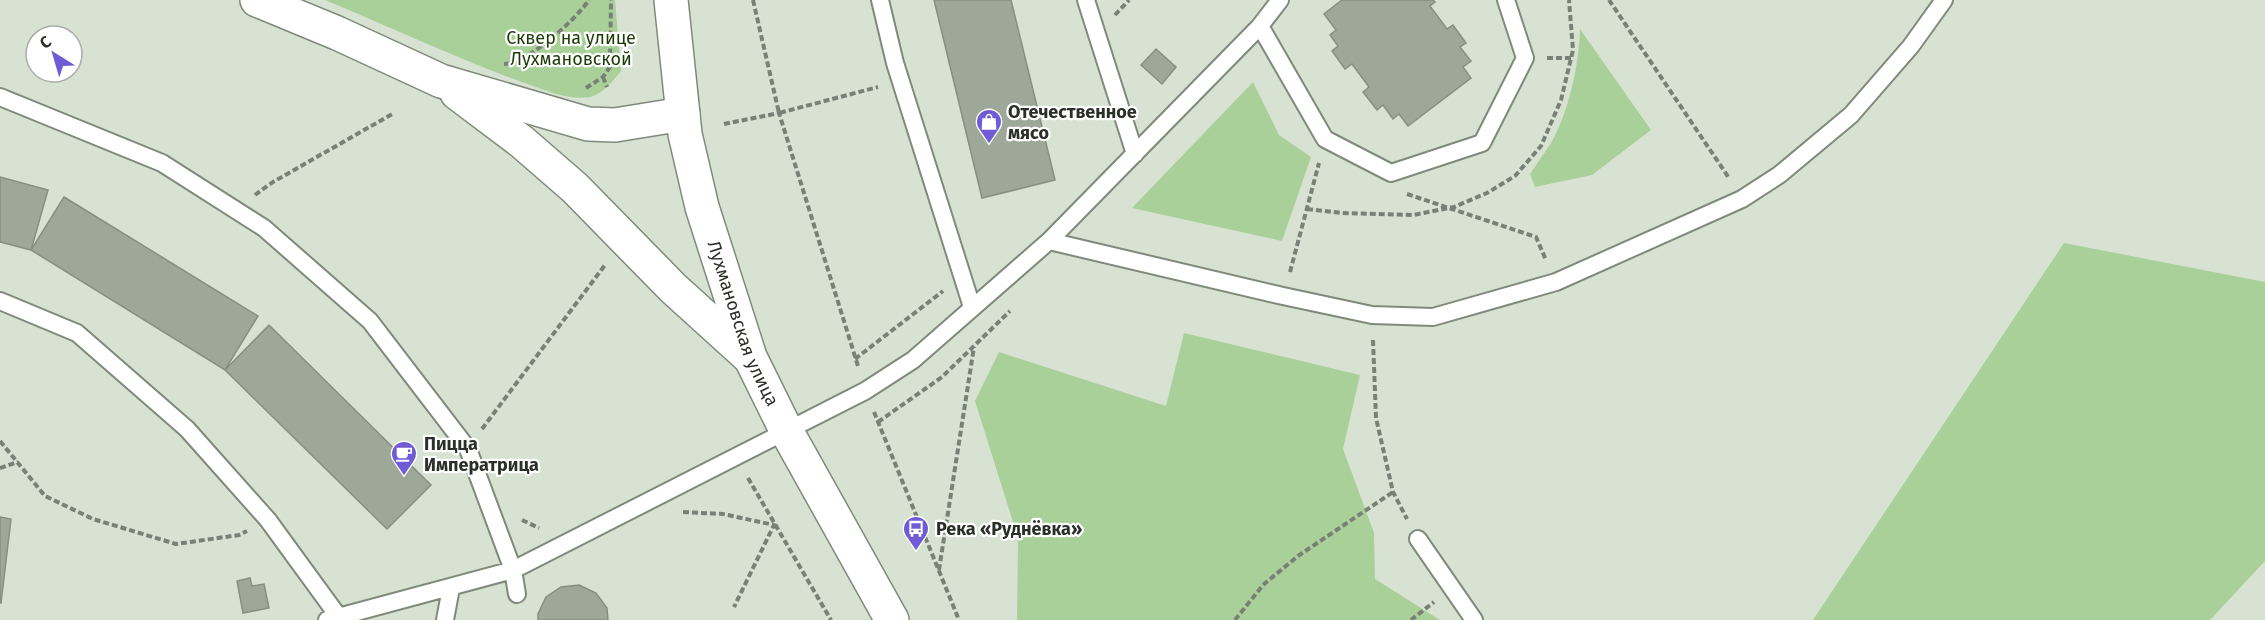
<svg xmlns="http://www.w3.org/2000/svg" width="2265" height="620" font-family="'Fira Sans',sans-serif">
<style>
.green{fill:#aad09a}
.building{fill:#9da898;stroke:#859081;stroke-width:1.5}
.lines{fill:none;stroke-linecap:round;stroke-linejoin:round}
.lane-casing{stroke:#7f8a7b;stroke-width:20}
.secondary-casing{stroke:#7f8a7b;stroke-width:36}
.path{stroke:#798177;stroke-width:4;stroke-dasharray:6 3;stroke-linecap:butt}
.lane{stroke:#fff;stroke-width:16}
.secondary{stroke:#fff;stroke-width:33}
.labels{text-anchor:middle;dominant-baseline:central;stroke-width:4.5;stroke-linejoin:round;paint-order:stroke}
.park-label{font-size:18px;fill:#1a3b06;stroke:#fff}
.poi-label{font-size:18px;font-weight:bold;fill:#2a2f29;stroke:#fff;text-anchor:start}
.street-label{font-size:18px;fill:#2a2f29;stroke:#fff}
</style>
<rect width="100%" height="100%" fill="#d7e2d2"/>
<path class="green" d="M325,0h290l6,71c-8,10 -18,23 -31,26 -24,4 -49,-9 -71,-16 -65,-24 -129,-54 -194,-81z
M1580,29l71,101 -59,45 -57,12 -5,-13c7,-10 14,-21 21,-31 18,-31 28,-79 29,-114z
M1253,82l26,53 32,22 -29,84 -150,-33z
M2064,243l201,39v279l-55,59h-397z
M1184,333l176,42 -17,74 31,84 1,46 65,41h-423l1,-82 -43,-137 24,-49 167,54z"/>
<path class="building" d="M934,0h77l44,180 -73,18z
M1342,0h91l2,2 -5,4 17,23 6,-4 13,18 -6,4 11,14 -8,6 8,11 -63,48 -9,-12 -6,5 -10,-14 -6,5 -14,-18 6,-5 -17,-23 -7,5 -13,-18 6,-5 -8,-11 6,-5 -12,-16z
M1156,49l20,18 -14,17 -21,-19z
M0,177l48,13 -17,60 -31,-8z
M64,197l194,119 -33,54 -194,-120z
M269,325l162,160 -44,44 -162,-159z
M0,517l11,2 -10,84h-1z
M250,578l2,8 12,-2 5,24 -26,5 -6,-32z
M579,585l17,8 11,15 1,12h-70v-6l8,-17 15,-10z"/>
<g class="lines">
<defs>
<path id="lane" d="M880,0l15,63 77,244
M1086,0l49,154
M1260,26l65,113 66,34 91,-30 43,-85 -19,-58
M0,97l162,66 102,65 106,93 98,128 45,121 4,24
M1049,241l234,55 89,19 61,2 123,-35 186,-83 37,-24 72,-60 60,-69 33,-46
M0,301l77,32 110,96 81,91 70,96
M1418,539l56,81
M327,620l186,-50 352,-179 48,-31 136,-119 211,-215 20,-26
M445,620l6,-32"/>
<g id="secondary">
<path d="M257,0l80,33 104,48 147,43 27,1 68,-11"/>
<path id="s1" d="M671,0l14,134 17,73 48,150 37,75 105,188"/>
<path d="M457,93l65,49 53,46 98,100 75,68"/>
</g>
</defs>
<use href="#lane" class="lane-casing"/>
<use href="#secondary" class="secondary-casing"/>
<path class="path" d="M753,0l26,113 99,-26
M1609,0l120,178
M1115,15l14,-15
M1547,58h24
M504,64c25,-1 71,-44 85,-64
M603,77l4,10
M586,88l17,-11 7,-10 1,-67
M724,124l55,-11 79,253
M1407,194l129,43 10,23
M255,195l18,-13 121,-69
M1307,209l35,4 71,2 41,-8 33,-14 28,-17 26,-30 20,-46 12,-50 -4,-50
M1290,272l29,-109
M1373,340l3,78 17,74 14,27
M855,359l88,-68
M874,412l85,208
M878,422l64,-45 68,-66
M482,429l123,-164
M0,441l45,55 48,23 83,25 63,-9 8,-4
M0,468l18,-6
M748,478l83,142
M683,512l40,2 51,11 -40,82
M522,520l17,8
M939,570l35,-223
M1235,620l28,-35 35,-29 95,-64
M1411,620l23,-18"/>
<use href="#lane" class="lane"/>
<use href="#secondary" class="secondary"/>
</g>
<defs>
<symbol id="shop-pin" viewBox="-11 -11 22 30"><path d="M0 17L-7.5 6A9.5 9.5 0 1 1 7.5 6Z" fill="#6f5bd5" stroke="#fff"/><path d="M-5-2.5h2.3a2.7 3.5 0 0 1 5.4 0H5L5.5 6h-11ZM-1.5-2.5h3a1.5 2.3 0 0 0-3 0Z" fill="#fff"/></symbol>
<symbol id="cafe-pin" viewBox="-11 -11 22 30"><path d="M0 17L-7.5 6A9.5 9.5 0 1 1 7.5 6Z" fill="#6f5bd5" stroke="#fff"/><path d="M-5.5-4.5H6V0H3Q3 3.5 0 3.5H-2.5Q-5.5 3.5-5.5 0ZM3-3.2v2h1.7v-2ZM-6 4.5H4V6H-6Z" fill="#fff"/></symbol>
<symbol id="bus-pin" viewBox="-11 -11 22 30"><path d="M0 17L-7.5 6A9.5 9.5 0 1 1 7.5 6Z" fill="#6f5bd5" stroke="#fff"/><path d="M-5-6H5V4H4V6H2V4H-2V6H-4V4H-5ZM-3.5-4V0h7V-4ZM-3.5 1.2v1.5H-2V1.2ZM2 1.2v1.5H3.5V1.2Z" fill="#fff"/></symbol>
</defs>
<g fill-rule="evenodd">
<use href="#shop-pin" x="974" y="107" width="30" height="40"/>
<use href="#cafe-pin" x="389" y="439" width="30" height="40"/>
<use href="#bus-pin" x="901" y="514" width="30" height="40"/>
</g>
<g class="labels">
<g class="park-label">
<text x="571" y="38">Сквер на улице<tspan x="571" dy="21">Лухмановской</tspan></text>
</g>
<g class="poi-label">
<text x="1008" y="112">Отечественное<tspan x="1008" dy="21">мясо</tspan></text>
<text x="424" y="444">Пицца<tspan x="424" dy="21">Императрица</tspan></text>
<text x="936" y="529">Река «Руднёвка»</text>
</g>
<g class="street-label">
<text stroke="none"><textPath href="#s1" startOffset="333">Лухмановская улица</textPath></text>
</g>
</g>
<g transform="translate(54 54) rotate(323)"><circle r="28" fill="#ffffff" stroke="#aaaca9" stroke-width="1.5"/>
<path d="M0-4.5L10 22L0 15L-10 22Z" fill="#6f5bd5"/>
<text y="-9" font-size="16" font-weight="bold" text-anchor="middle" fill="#2a2f29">С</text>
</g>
</svg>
